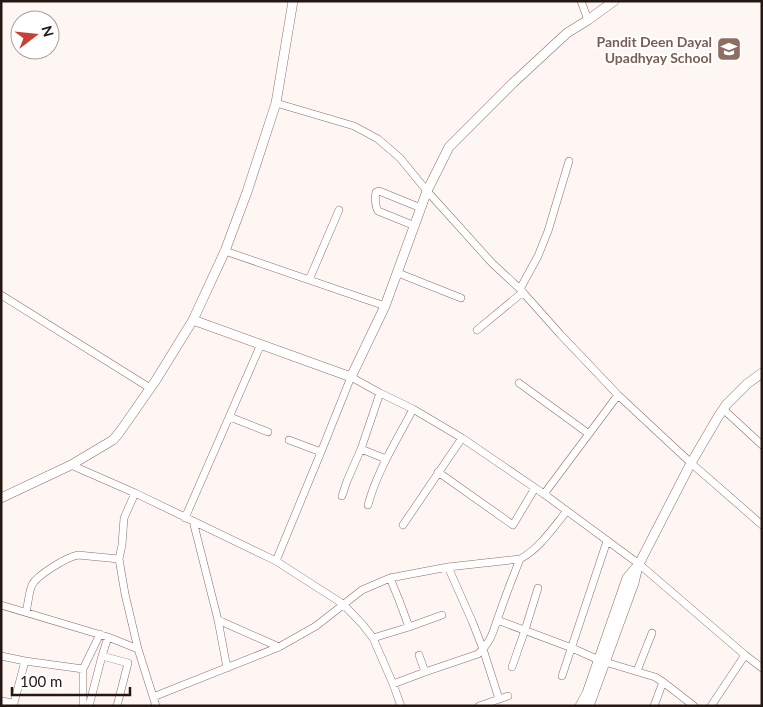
<svg xmlns="http://www.w3.org/2000/svg" width="763" height="707" font-family="Lato,sans-serif">
<style>
.lines{fill:none;stroke-linecap:round;stroke-linejoin:round}
.minor-casing{stroke:#906d61;stroke-width:8}
.tertiary-casing{stroke:#906d61;stroke-width:10}
.minor{stroke:#fff;stroke-width:7}
.tertiary{stroke:#fff;stroke-width:9}
.labels{text-anchor:middle;dominant-baseline:central;stroke-width:4;stroke-linejoin:round;paint-order:stroke}
.education-label{font-size:14px;font-weight:bold;fill:#785e54;stroke:#fff;text-anchor:end}
</style>
<rect width="100%" height="100%" fill="#fef6f3"/>
<g class="lines">
<defs>
<path id="minor" d="M581,1l7,19
M276,103l78,23 24,13 22,19 27,33 65,72 28,26 40,45 58,61 73,68 71,62
M415,226l-37,-15c-3,-5 -3,-14 -2,-19l3,-1 42,17
M225,251l160,55
M398,273l63,25
M309,280l30,-70
M520,289l18,-33 10,-25 21,-70
M1,295l149,93
M477,330l46,-38
M519,383l70,51
M723,409l39,36
M230,417l38,15
M289,440l32,12
M361,449l25,10
M71,465l64,28 141,68 67,43 20,21 10,13 20,46 8,22
M438,472l75,53 22,-37
M135,493l-11,25 -2,27 -3,14 6,35 13,55 18,57
M544,494l74,-99
M342,496l5,-15 14,-32 19,-56
M368,505c9,-34 29,-65 45,-96
M185,518l76,-174
M193,521l25,99 9,48
M403,525l59,-87
M276,561l45,-109 30,-75 29,16 33,16 49,29 82,56 95,70 106,91 17,13
M448,567l24,54 11,28 16,50
M390,578l9,22 10,27
M1,605l107,32 30,12
M26,612c2,-7 3,-21 6,-27 5,-10 35,-28 46,-30l41,4
M218,620l61,27
M497,620l75,28 27,12
M373,638l36,-11 33,-12
M419,655l6,17
M1,656l24,5 58,8 17,-35
M102,656l6,-19
M605,662l50,15 8,5 31,24
M512,667l13,-37 13,-42
M637,671l15,-38
M562,676l45,-135
M393,684l32,-12 53,-18c15,-14 15,-24 22,-42 6,-18 13,-35 20,-53
M153,697l126,-50 37,-21 46,-36 28,-12 58,-11 72,-8c19,-10 33,-31 46,-47
M1,701l13,2 11,-42
M83,706v-37
M89,706l13,-50 26,7 -11,43
M479,706l29,-10
M654,706l9,-24
M711,706l34,-51"/>
<path id="tertiary" d="M193,320l158,57 34,-71 42,-115 22,-44 64,-64 54,-50 21,-13 26,-19
M1,498l70,-33 42,-25 6,-7 37,-53 37,-60 32,-69 22,-59 29,-89 17,-102
M580,706l7,-13 40,-115 12,-14 52,-101 27,-46 8,-12 21,-21 15,-11
M589,706l45,-123 4,-17"/>
</defs>
<use href="#minor" class="minor-casing"/>
<use href="#tertiary" class="tertiary-casing"/>
<use href="#minor" class="minor"/>
<use href="#tertiary" class="tertiary"/>
</g>
<defs>
<symbol id="school-square" viewBox="-11 -11 22 22"><rect x="-9" y="-9" width="18" height="18" rx="4" fill="#8d6e63" stroke="#fff"/><path d="M0-5L7-2L0 1L-7-2ZM-4 1L0 2.5L4 1V4Q0 6-4 4Z" fill="#fff"/></symbol>
</defs>
<g fill-rule="evenodd">
<use href="#school-square" x="715" y="35" width="28" height="28"/>
</g>
<g class="labels">
<g class="education-label">
<text x="712" y="41">Pandit Deen Dayal<tspan x="712" dy="16">Upadhyay School</tspan></text>
</g>
</g>
<rect width="763" height="707" fill="none" stroke="#251712" stroke-width="5"/>
<g transform="translate(35 35) rotate(74)"><circle r="24" fill="#ffffff" stroke="#a8a2a0"/>
<path d="M0-4L9 19L0 12L-9 19Z" fill="#cb3e34"/>
<text y="-8" font-size="14" font-weight="bold" text-anchor="middle" fill="#251712">N</text>
</g>
<path d="M12 687v8h118v-8" fill="none" stroke="#251712" stroke-width="2.5"/>
<text x="20" y="687" font-size="15" fill="#251712" stroke="#ffffff" stroke-width="4" paint-order="stroke">100 m</text>
</svg>
